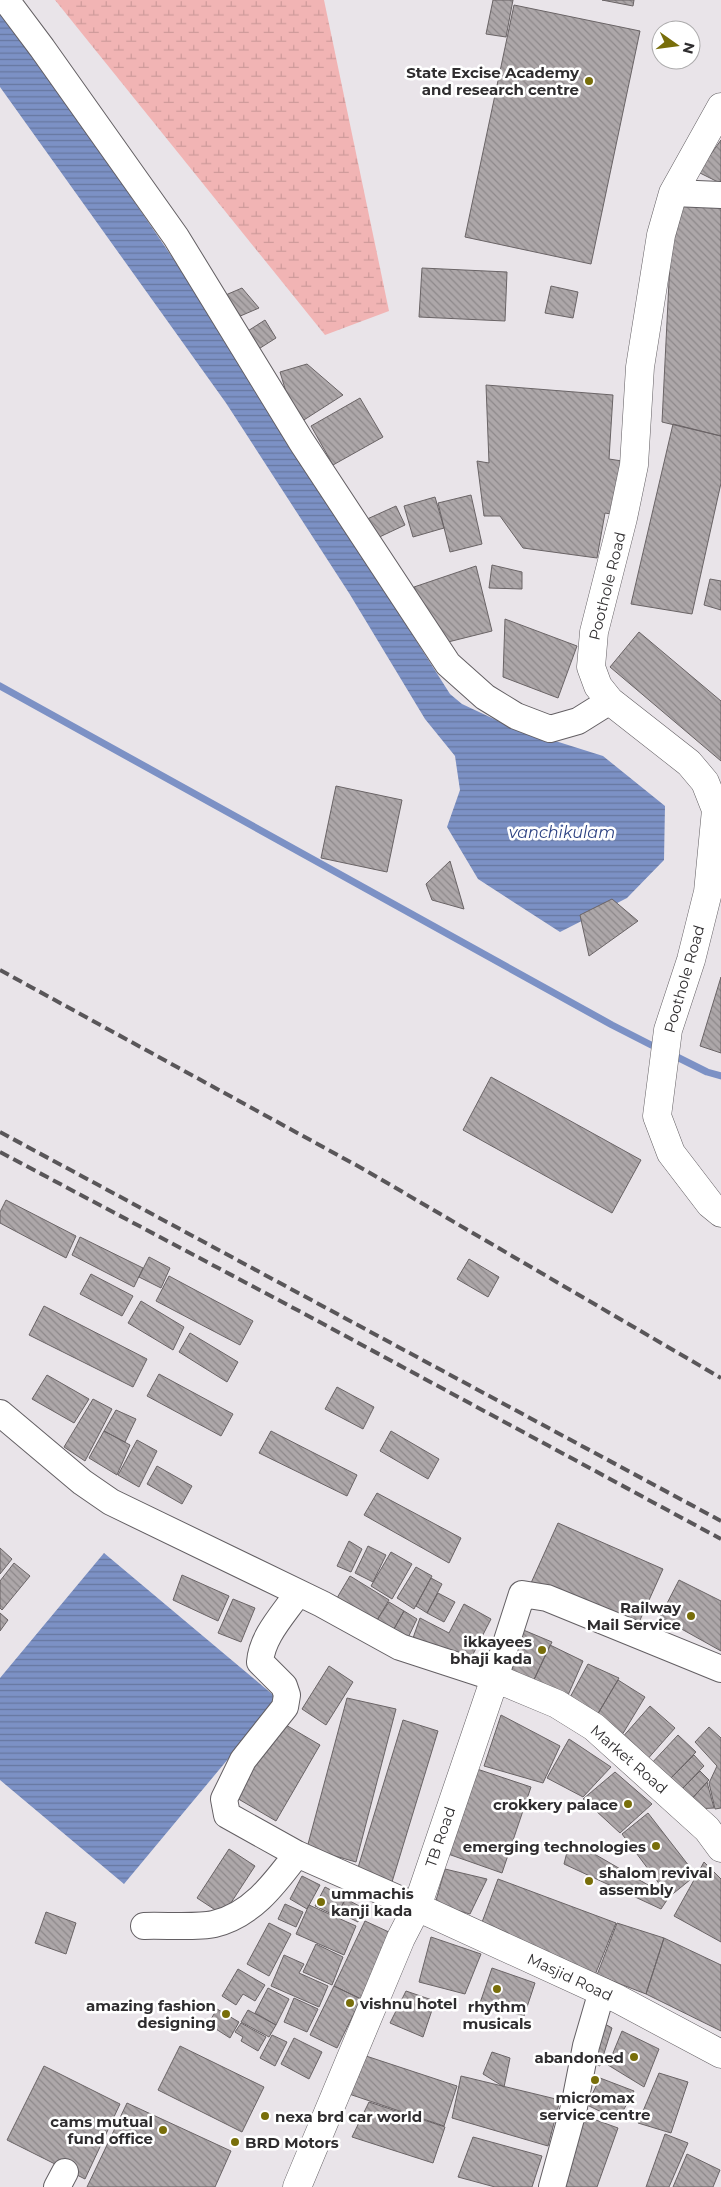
<svg xmlns="http://www.w3.org/2000/svg" width="721" height="2187" font-family="Montserrat,sans-serif">
<style>
.wetland{fill:url(#wetland-marsh)}
.water{fill:url(#water-rules)}
.lines{fill:none;stroke-linecap:round;stroke-linejoin:round}
.stream{stroke:#7c91c5;stroke-width:7}
.building{fill:url(#building-back-hatch);stroke:#6a6466}
.minor-casing{stroke:#635f63;stroke-width:28}
.tertiary-casing{stroke:#635f63;stroke-width:29}
.minor{stroke:#fff;stroke-width:26}
.tertiary{stroke:#fff;stroke-width:28}
.rail{stroke:#595659;stroke-width:4;stroke-dasharray:10 5;stroke-linecap:butt}
.poi-dot{fill:#786e0a;stroke:#fff;stroke-width:2}
.labels{text-anchor:middle;dominant-baseline:central;stroke-width:5;stroke-linejoin:round;paint-order:stroke}
.poi-label{font-size:15px;font-weight:bold;fill:#2f2d2f;stroke:#fff;text-anchor:end}
.street-label{font-size:15px;fill:#2f2d2f;stroke:#fff}
.water-label{font-size:16px;font-style:italic;fill:#2d4283;stroke:#fff}
</style>
<defs>
<pattern id="wetland-marsh" width="20" height="14" patternUnits="userSpaceOnUse" patternTransform="scale(1.25)"><rect width="20" height="14" fill="#f1b4b4"/><path d="M1 5h8M5 5V1M11 12h8M15 12V8" fill="none" stroke="#cf9b9b"/></pattern>
<pattern id="water-rules" width="6" height="5" patternUnits="userSpaceOnUse" patternTransform="scale(1.25)"><rect width="6" height="5" fill="#7c91c5"/><path d="M0 2.5h6" fill="none" stroke="#6677a0"/></pattern>
<pattern id="building-back-hatch" width="6" height="6" patternUnits="userSpaceOnUse" patternTransform="scale(1.25)"><rect width="6" height="6" fill="#ada7a9"/><path d="M-1 5l2 2M0 0l6 6M5-1l2 2" fill="none" stroke="#8d888a"/></pattern>
</defs>
<rect width="100%" height="100%" fill="#e9e4e9"/>
<path class="wetland" d="M55,0h269l65,311 -64,24z"/>
<path class="water" d="M0,12l42,54 143,210 265,418 12,10 49,23 92,29 62,50 -1,54 -37,38 -67,34 -82,-53 -31,-52 13,-37 -5,-34 -30,-37 -76,-126 -123,-190 -226,-316z
M104,1553l174,146 -154,185 -124,-104v-102z"/>
<g class="lines">
<path class="stream" d="M0,686l612,339 47,24
M671,1054l36,18 14,4"/>
</g>
<path class="building" d="M493,0h20l-7,37 -20,-3z
M602,0h32l-1,6z
M514,5l126,26 -49,233 -126,-27z
M721,140v42l-1,1 -22,-11z
M673,201l48,2v233l-59,-14z
M422,268l85,4 -2,49 -86,-4z
M551,286l27,6 -5,26 -28,-5z
M242,288l17,20 -28,12 -10,-23z
M265,320l11,18 -19,12 -17,-14z
M307,364l36,31 -47,30 -16,-53z
M486,385l127,10 -4,64 13,2 -11,53 -6,-1 -8,45 -74,-10 -23,-32h-16l-7,-55 12,2z
M360,398l23,39 -50,28 -22,-39z
M673,424l48,12v47l-29,131 -61,-10z
M471,495l11,49 -32,8 -12,-49z
M435,497l9,31 -31,9 -9,-31z
M396,506l9,19 -32,15 -8,-20z
M492,565l30,7v17l-33,-1z
M476,566l16,65 -52,13 -26,-57z
M710,579l11,2v29l-17,-5z
M505,619l72,27 -19,52 -55,-21z
M639,632l82,69v60l-111,-94z
M336,786l66,14 -15,72 -66,-14z
M450,861l14,48 -32,-9 -6,-16z
M612,899l26,22 -49,35 -9,-41z
M721,977v76l-21,-7z
M491,1077l150,83 -29,53 -149,-83z
M6,1200l70,36 -10,22 -66,-35v-11z
M80,1237l63,31 -9,19 -62,-32z
M149,1257l21,11 -9,20 -22,-11z
M469,1259l30,18 -11,20 -31,-18z
M91,1274l42,22 -11,20 -42,-22z
M169,1276l84,45 -13,24 -84,-44z
M141,1301l43,26 -11,23 -45,-27z
M44,1306l103,53 -14,28 -104,-52z
M190,1333l48,29 -11,20 -48,-30z
M159,1374l74,40 -12,22 -74,-40z
M47,1375l42,24 -15,24 -42,-24z
M337,1387l37,20 -11,22 -38,-20z
M93,1399l19,10 -27,52 -21,-14z
M116,1410l20,9 -11,23 -21,-11z
M104,1431l26,14 -13,30 -28,-17z
M271,1431l86,44 -10,21 -88,-43z
M391,1431l48,28 -11,20 -48,-28z
M137,1440l20,11 -18,36 -21,-12z
M157,1466l35,20 -10,18 -35,-20z
M377,1493l84,45 -12,25 -85,-48z
M558,1523l105,46 -27,60 -105,-46z
M349,1541l13,8 -11,23 -14,-6z
M368,1546l18,9 -13,27 -18,-9z
M0,1548l12,11 -12,15z
M391,1552l21,12 -20,35 -21,-13z
M14,1563l16,13 -28,34 -2,-2v-27z
M416,1567l16,9 -18,33 -17,-11z
M182,1575l47,21 -11,25 -45,-21z
M350,1576l39,24 -16,27 -39,-24z
M431,1578l11,6 -15,29 -11,-7z
M679,1580l42,21v50l-61,-34z
M438,1593l17,9 -11,20 -17,-9z
M233,1599l22,9 -14,34 -23,-9z
M389,1602l15,9 -14,25 -17,-10z
M464,1604l27,15 -23,45 -55,-26 7,-20 29,15z
M404,1611l13,8 -12,25 -15,-8z
M0,1613l8,7 -8,11z
M521,1629l31,13 -21,44 -28,-12z
M550,1645l33,16 -18,41 -34,-16z
M588,1664l31,14 -26,44 -26,-19z
M329,1666l24,16 -27,43 -24,-16z
M618,1680l27,17 -26,43 -26,-18z
M347,1698l49,11 -40,153 -49,-14z
M650,1706l25,22 -30,34 -25,-22z
M501,1715l59,31 -17,37 -59,-17z
M403,1720l35,11 -46,151 -35,-11z
M279,1721l41,24 -44,76 -41,-24z
M709,1727l12,11v70l-6,1 -6,-26 8,-17 -22,-24z
M678,1735l18,17 -30,31 -17,-17z
M569,1739l42,28 -28,30 -36,-19z
M694,1755l10,11 -26,27 -12,-10z
M471,1767l60,20 -29,86 -54,-19z
M700,1771l9,9 -21,23 -9,-11z
M615,1772l37,32 -32,29 -37,-34z
M707,1782l7,26 -20,1 -5,-7z
M648,1813l48,62 -27,22 -47,-63z
M570,1840l99,57 -8,12 -97,-45z
M229,1849l26,17 -32,49 -26,-17z
M704,1862l17,17v63l-47,-26z
M445,1869l42,10 -17,35 -35,-10z
M302,1876l18,9 -13,24 -17,-10z
M498,1879l118,44 -21,52 -114,-50z
M325,1887l21,11 -10,18 -21,-10z
M346,1899l19,10 -7,13 -20,-10z
M285,1904l18,8 -7,15 -18,-8z
M309,1905l47,21 -12,29 -48,-21z
M46,1912l30,11 -10,31 -31,-11z
M365,1921l26,12 -30,66 -27,-13z
M269,1923l22,11 -22,42 -22,-12z
M617,1923l47,15 -18,56 -49,-19z
M431,1937l50,17 -16,40 -46,-12z
M664,1938l57,27v66l-75,-37z
M316,1944l27,13 -11,28 -29,-13z
M284,1955l20,9 -5,9 29,13 -9,21 -48,-21z
M492,1968l43,15 -11,33 -44,-13z
M238,1969l27,16 -10,16 -12,-7 -7,11 -14,-9z
M334,1986l27,13 -24,49 -27,-13z
M268,1988l21,11 -13,26 -21,-12z
M406,1991l29,10 -12,36 -33,-14z
M294,1998l24,11 -11,23 -23,-10z
M217,2009l22,13 -9,16 -22,-14z
M248,2010l28,15 -7,12 -28,-15z
M598,2020l14,8 -12,38 -11,-5z
M241,2023l25,14 -8,14 -17,-10 2,-4 -8,-5z
M622,2031l37,18 -15,38 -36,-22z
M272,2035l15,7 -12,24 -15,-8z
M294,2038l28,14 -13,27 -28,-15z
M180,2046l84,41 -22,45 -84,-42z
M492,2052l18,6 -6,29 -21,-13z
M363,2055l94,31 -13,40 -95,-32z
M44,2066l76,38 -35,75 -78,-39z
M659,2073l29,9 -17,51 -33,-10z
M461,2076l99,24 -12,46 -96,-28z
M600,2078l34,13 -16,29 -31,-15z
M369,2102l76,25 -12,36 -81,-26z
M127,2103l104,48 -16,36h-128z
M585,2116l33,12 -21,59h-32z
M665,2134l23,9 -19,44h-23z
M473,2137l69,19 -10,31h-37l-37,-10z
M687,2154l33,16 -7,17h-40z"/>
<g class="lines">
<defs>
<path id="minor" d="M6,0l36,48 134,189 125,204 147,223 37,33 31,19 34,13 28,-8 32,-20
M673,193l48,2
M0,1413l82,69 29,20 211,102 78,43 95,31 27,-84 25,4 174,71
M297,1854l-70,-39 -3,-16 19,-39 42,-53 2,-12 -3,-9 -24,-24c2,-26 24,-48 38,-69
M144,1926c18,-1 53,2 70,-2 38,-9 61,-41 83,-70l120,53
M57,2187l8,-15
M552,2187l22,-80 12,-61 16,-55"/>
<path id="tertiary" d="M721,107l-48,86 -12,42 -21,132 -6,98 -11,53 -29,114 -3,35 7,19 12,15 79,62 16,19 11,28 -8,82 -17,68 -23,70 -11,86 14,37 39,51 11,9
M417,1907l201,92 103,55
M297,2187l104,-249 16,-31 78,-229 62,26 37,23 113,102 14,19"/>
</defs>
<use href="#minor" class="minor-casing"/>
<use href="#tertiary" class="tertiary-casing"/>
<use href="#minor" class="minor"/>
<use href="#tertiary" class="tertiary"/>
<path class="rail" d="M0,970l365,200 356,208
M0,1132l721,389
M0,1152l301,160 420,227"/>
</g>
<g class="poi-dot">
<circle cx="589" cy="81" r="5"/>
<circle cx="691" cy="1616" r="5"/>
<circle cx="542" cy="1650" r="5"/>
<circle cx="628" cy="1804" r="5"/>
<circle cx="656" cy="1846" r="5"/>
<circle cx="589" cy="1881" r="5"/>
<circle cx="321" cy="1902" r="5"/>
<circle cx="497" cy="1989" r="5"/>
<circle cx="350" cy="2003" r="5"/>
<circle cx="226" cy="2014" r="5"/>
<circle cx="634" cy="2057" r="5"/>
<circle cx="595" cy="2080" r="5"/>
<circle cx="265" cy="2116" r="5"/>
<circle cx="163" cy="2130" r="5"/>
<circle cx="235" cy="2142" r="5"/>
</g>
<g class="labels">
<g class="poi-label">
<text x="579" y="72">State Excise Academy<tspan x="579" dy="17">and research centre</tspan></text>
<text x="681" y="1607">Railway<tspan x="681" dy="17">Mail Service</tspan></text>
<text x="532" y="1641">ikkayees<tspan x="532" dy="17">bhaji kada</tspan></text>
<text x="618" y="1804">crokkery palace</text>
<text x="646" y="1846">emerging technologies</text>
<text x="599" y="1872" text-anchor="start">shalom revival<tspan x="599" dy="17">assembly</tspan></text>
<text x="331" y="1893" text-anchor="start">ummachis<tspan x="331" dy="17">kanji kada</tspan></text>
<text x="360" y="2003" text-anchor="start">vishnu hotel</text>
<text x="216" y="2005">amazing fashion<tspan x="216" dy="17">designing</tspan></text>
<text x="497" y="2006" text-anchor="middle">rhythm<tspan x="497" dy="17">musicals</tspan></text>
<text x="624" y="2057">abandoned</text>
<text x="595" y="2097" text-anchor="middle">micromax<tspan x="595" dy="17">service centre</tspan></text>
<text x="275" y="2116" text-anchor="start">nexa brd car world</text>
<text x="153" y="2121">cams mutual<tspan x="153" dy="17">fund office</tspan></text>
<text x="245" y="2142" text-anchor="start">BRD Motors</text>
</g>
<g class="street-label">
<text transform="translate(607 586) rotate(-76)">Poothole Road</text>
<text transform="translate(684 979) rotate(-74)">Poothole Road</text>
<text transform="translate(629 1759) rotate(41)">Market Road</text>
<text transform="translate(440 1837) rotate(-71)">TB Road</text>
<text transform="translate(570 1977) rotate(25)">Masjid Road</text>
</g>
<g class="water-label">
<text x="562" y="832">vanchikulam</text>
</g>
</g>
<g transform="translate(676 45) rotate(104)"><circle r="24" fill="#ffffff" stroke="#acabac"/>
<path d="M0-4L9 19L0 12L-9 19Z" fill="#786e0a"/>
<text y="-8" font-size="14" font-weight="bold" text-anchor="middle" fill="#2f2d2f">N</text>
</g>
</svg>
